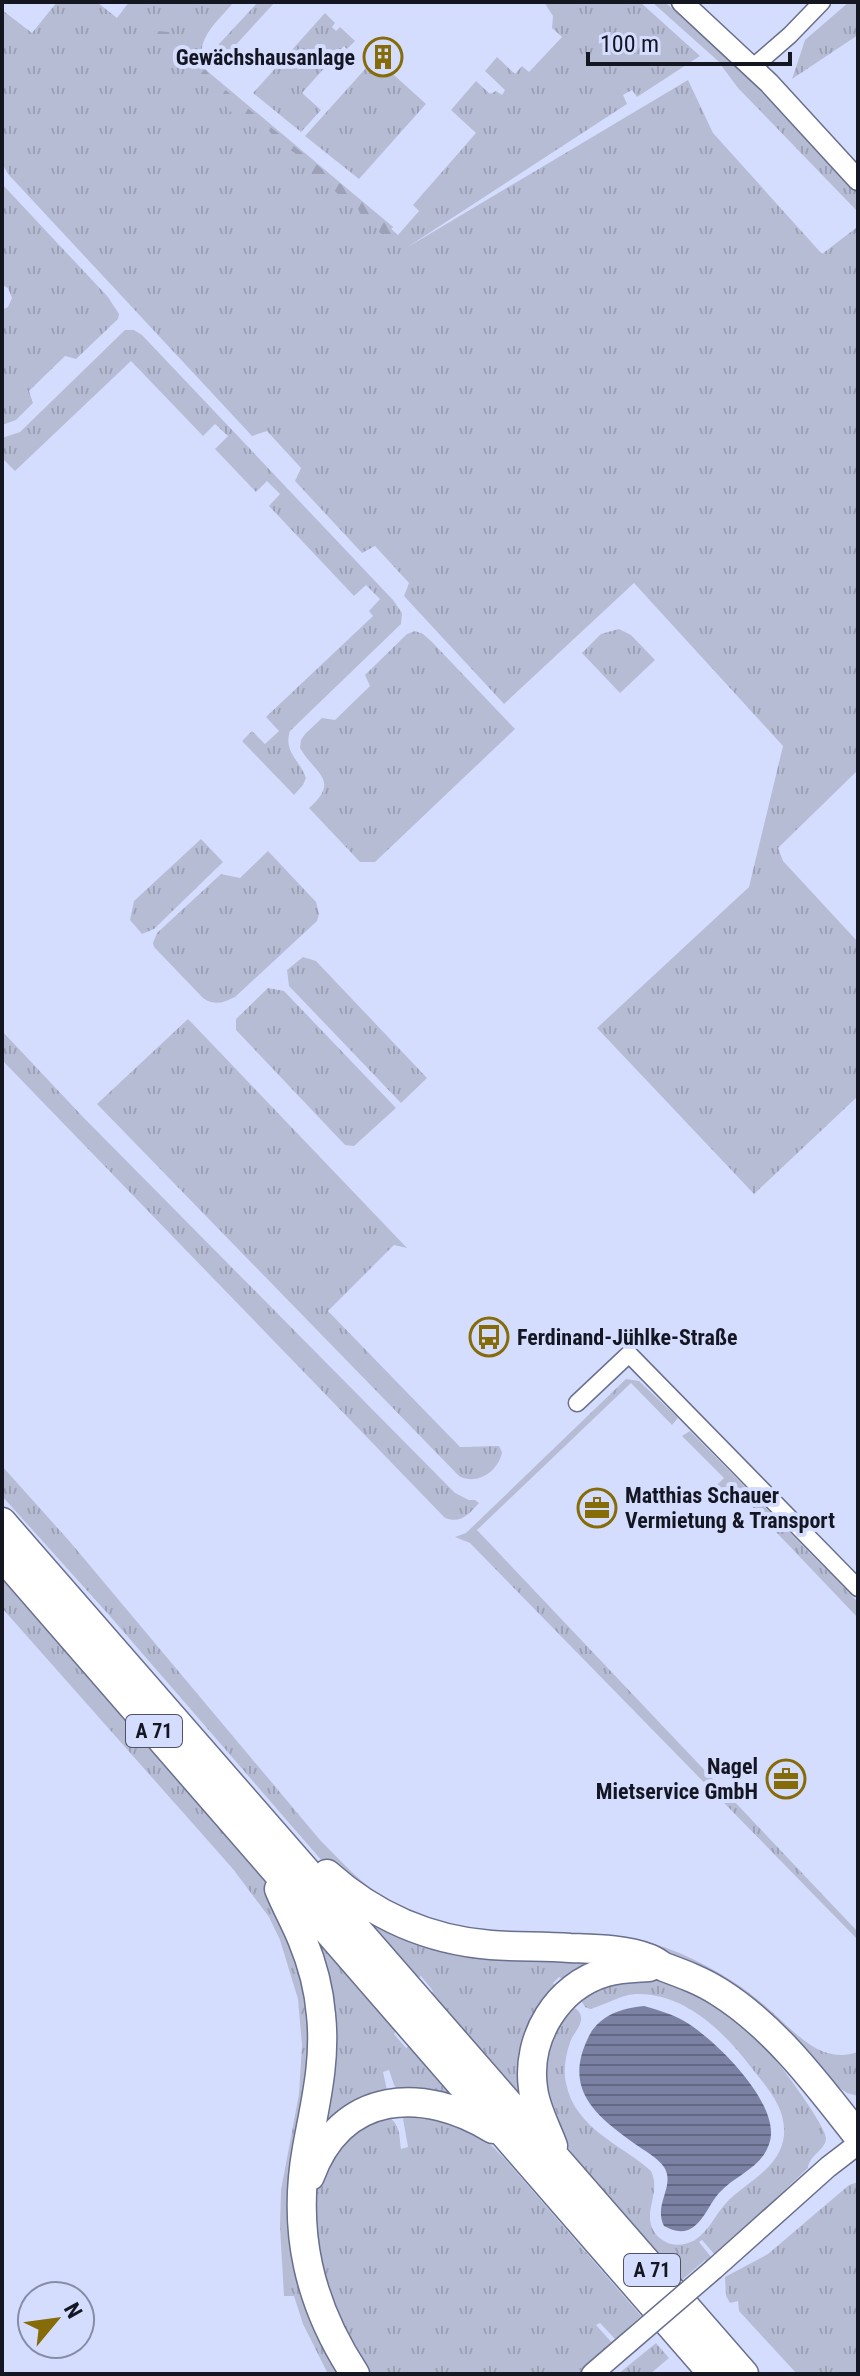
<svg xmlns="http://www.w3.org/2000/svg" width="860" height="2376" font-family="'Roboto Condensed',sans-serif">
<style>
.grass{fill:url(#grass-tufts)}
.forest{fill:url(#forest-firs)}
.water{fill:url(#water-rules)}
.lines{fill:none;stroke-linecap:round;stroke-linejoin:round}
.minor-casing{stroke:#696f8e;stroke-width:19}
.tertiary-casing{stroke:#696f8e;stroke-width:23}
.motorway-casing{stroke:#696f8e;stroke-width:31}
.minor{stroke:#fff;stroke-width:16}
.tertiary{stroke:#fff;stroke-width:20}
.motorway{stroke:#fff;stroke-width:28}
.tertiary-bridge-casing{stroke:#696f8e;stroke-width:23;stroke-linecap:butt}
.tertiary-bridge{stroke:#fff;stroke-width:20}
.labels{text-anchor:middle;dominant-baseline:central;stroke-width:8;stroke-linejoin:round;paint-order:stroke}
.shield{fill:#d5ddff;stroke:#4e5264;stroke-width:2}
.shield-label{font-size:20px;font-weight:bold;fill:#141622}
.poi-label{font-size:22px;font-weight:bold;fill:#141622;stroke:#d5ddff;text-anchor:end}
</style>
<defs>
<pattern id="grass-tufts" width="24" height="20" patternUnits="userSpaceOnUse" patternTransform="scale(2)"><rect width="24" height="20" fill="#b7bcd5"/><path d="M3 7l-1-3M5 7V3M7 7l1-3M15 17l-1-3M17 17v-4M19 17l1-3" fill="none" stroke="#9ca1b7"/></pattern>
<pattern id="forest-firs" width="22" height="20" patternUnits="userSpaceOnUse" patternTransform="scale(2)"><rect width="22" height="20" fill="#b7bcd5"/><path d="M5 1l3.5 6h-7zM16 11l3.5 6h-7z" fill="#9ca1b7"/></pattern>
<pattern id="water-rules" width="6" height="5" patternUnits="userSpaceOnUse" patternTransform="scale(2)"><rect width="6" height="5" fill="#7a81a2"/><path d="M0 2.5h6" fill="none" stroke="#636984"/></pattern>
</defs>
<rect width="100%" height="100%" fill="#d5ddff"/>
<path class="grass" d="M57,2h40l20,16 12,-16h105c-17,20 -43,40 -28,68l187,157 -2,2 7,6 21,-24 -6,-6 63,-72 -25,-23 25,-29 14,13 6,-3 6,4 3,-5 -20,-19 12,-14 18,17 7,-8 7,6 33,-35 -10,-9 1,-12 -9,-14h96l60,54 -63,41 -5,-7 -9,5 4,9 -221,144 282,-168 25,53 109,121 34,-26 2,2v540l-80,78 5,13 75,81v154l-104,98 -157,-166 152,-141 34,-141 -149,-163 -130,121 -100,-108 5,-13 -34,-37 -13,7 -67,-72 6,-13 -34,-37 -15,5 -244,-262 -6,-11v-153l30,23z
M258,2h17l-53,58 -5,-8 2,-8z
M652,2h13l85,78 108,113v19l-120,-124 -20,-27z
M849,2h9v33l-66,44 13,-39z
M325,13l10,10 -3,4 4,4 4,-4 15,14 -8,8 -3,-3 -42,47 19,17 -20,22 -48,-39z
M375,58l51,46 -67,75 -54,-43z
M2,184l106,113 11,17 -1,5 -42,40 -11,-3 -36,35 4,12 -17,17 -14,5v-115l6,-3 4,-9 -4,-10 -6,-3z
M125,330h9l8,5 251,265 9,13 -1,11 -111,107c-7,21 10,29 16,47l-3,7 -9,10 -52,-54 10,-10 13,13 14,-13 -13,-14 107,-101 -4,-5 11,-12 -14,-14 -12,11 -85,-90 11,-12 -13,-13 -11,11 -41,-43 13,-13 -13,-12 -12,12 -72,-75 -116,110 -13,-13v-20l18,-6z
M619,629l12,6 24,25 -35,33 -38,-40 19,-19z
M415,631l8,3 9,8 83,87 -140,133h-15l-51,-54c32,-28 6,-34 -9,-60l1,-8 4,-6 17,-16 13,2 35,-34 -5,-11 42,-41z
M201,839l22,23 -69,67 -12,5 -12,-14 4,-19z
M268,851l48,51 3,12 -2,7 -82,76c-12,6 -21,9 -32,1l-49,-51 -1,-4 4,-10 64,-59 19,4z
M303,957l13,4 111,117 -26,25 -112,-117 -2,-16z
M268,988l16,3 112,117 -42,38 -9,-1 -109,-115v-11z
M188,1019l219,229 -13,-3 -66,66 132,136 39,-1 3,6c-3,19 -25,34 -43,24l-362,-372z
M2,1031l81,86 372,376 14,7h6l4,3c-10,11 -18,21 -34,15l-443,-458z
M626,1379l13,2 39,37 -6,7 -41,-42 -154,147 381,402v8l-388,-397 -15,-6 11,-4z
M690,1431l168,171v16l-121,-127 -8,7 -13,-12 8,-8 -42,-42z
M2,1466l69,77 249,297c21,21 43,46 69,60 29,16 65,28 98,31 40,3 81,0 121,4 45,4 87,22 124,46 14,9 27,19 39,30 25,22 50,54 87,41v44l-11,-3 -9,-6 -102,-94 -307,-67 -100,-57 -220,-254 -107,-119z
M2,1578l247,283 24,31 16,29 28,114 -18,128 46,211h-17l-25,-50 -9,-28h-10l-4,-69 1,-37 18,-96 3,-49 -4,-46 -18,-59 -11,-23 -36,-48 -231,-261z
M354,1908l16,6 251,44 -56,22 -6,-3 -6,6 4,8 -26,118 -101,-115 3,-3 -12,-15 -4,3z
M309,1929l87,102 -2,3 12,14 3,-2 50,58 -56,-8 -9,-11 -5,-15 -6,2 4,18 -5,8 -60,44z
M647,1974c19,8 59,20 73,31 16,11 31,28 45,42 11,11 61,79 61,91 0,12 -17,17 -18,30l-93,87 -13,-15 -3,2 13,16 -4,4 -3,-2 -23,20 -108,-124 -11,-16 -11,-19 -13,-65 29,-50c6,2 12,3 13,11 1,8 -7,16 -10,23 -5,13 -8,30 -5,43 9,46 55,61 85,88 12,25 -15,47 10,68 10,8 23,7 34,1 14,-9 20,-25 31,-37 20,-21 55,-35 58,-68 2,-26 -15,-45 -30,-64 -28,-37 -67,-78 -118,-77 -17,1 -30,11 -46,15l-5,-2 -5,-8 1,-9z
M413,2109h13l60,31 19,19 136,157 -21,19 2,3 -7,1 -15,-16 -4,2 18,20 -34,29h-214l-44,-84 -11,-89 18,-50 55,-38c16,11 15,18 17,36l7,-2 -5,-28z
M858,2182v192h-61l-58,-63 -1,-10 -8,2 -4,-7 -1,-19 43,-23 81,-69z
M656,2343l13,15 -19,16h-32z"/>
<path class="forest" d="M153,27l4,4 12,1 1,5 6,1 15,24 1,4 -2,5 -46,-38 4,-5z
M206,70l7,10 180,147 -2,2 4,4v3l-6,4 -10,-8 2,-10 -7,3 -3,-2 -3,-7 -7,-1 -3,-6 -7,-2 -1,-4h-6c-6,-8 -7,-13 -18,-17l-5,-10 -7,2 -6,-12 2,-3 -1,-3 -5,3 -6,-2 -3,-8 -12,-7 -15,-16 -16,-2 -10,-8v-8h-11l-33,-34 2,-7z"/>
<path class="water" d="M644,2006c14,4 28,8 40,15 31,18 96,82 86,120 -7,27 -34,33 -51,52 -10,11 -16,31 -31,37 -9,3 -16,0 -24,-4 -11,-22 12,-40 0,-59 -7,-10 -19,-16 -29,-23 -39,-28 -72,-54 -47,-106 10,-22 33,-30 56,-32z"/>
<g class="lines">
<defs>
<path id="minor" d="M752,68l38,-33 32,-33
M577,1403l52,-49 229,234"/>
<path id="tertiary" d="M682,2l87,81 89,97
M714,2269l114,-102 30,-23
M592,2374l36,-31"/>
<path id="motorway" d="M2,1522l742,852
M2,1556l711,818
M327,1874c47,42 101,66 164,71 26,2 53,1 79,3 25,1 54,1 78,10 6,2 11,6 16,9 19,7 38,14 55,25 56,35 99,93 139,144
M279,1889c7,17 16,33 23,50 10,24 17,50 19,76 5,46 -6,89 -14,133 -15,83 2,156 48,226
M553,2146c-7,-19 -18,-38 -20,-58 -7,-50 24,-102 73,-116 14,-4 28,-4 43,-5
M310,2176c32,-86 113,-90 183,-47"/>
</defs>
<use href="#minor" class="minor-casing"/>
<use href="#tertiary" class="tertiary-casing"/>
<use href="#motorway" class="motorway-casing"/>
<use href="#minor" class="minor"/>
<use href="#tertiary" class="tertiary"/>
<use href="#motorway" class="motorway"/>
<defs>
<path id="tertiary-bridge" d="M628,2343l86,-74"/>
</defs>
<use href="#tertiary-bridge" class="tertiary-bridge-casing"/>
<use href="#tertiary-bridge" class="tertiary-bridge"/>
</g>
<defs>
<symbol id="building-ring" viewBox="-11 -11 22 22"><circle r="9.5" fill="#d5ddff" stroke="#856c09" stroke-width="1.5"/><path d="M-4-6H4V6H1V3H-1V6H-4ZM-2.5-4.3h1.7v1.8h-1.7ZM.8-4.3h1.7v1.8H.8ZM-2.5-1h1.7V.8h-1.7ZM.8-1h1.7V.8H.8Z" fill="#856c09"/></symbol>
<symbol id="bus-ring" viewBox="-11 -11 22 22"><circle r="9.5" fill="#d5ddff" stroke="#856c09" stroke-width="1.5"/><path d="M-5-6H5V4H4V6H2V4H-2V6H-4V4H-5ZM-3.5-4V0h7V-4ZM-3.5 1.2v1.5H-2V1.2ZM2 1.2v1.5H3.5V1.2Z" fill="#856c09"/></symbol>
<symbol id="office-ring" viewBox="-11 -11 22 22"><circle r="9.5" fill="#d5ddff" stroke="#856c09" stroke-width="1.5"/><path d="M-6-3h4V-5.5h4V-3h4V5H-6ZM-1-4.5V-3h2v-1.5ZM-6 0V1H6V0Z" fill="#856c09"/></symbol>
</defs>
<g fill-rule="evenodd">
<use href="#building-ring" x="361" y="35" width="44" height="44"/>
<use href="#bus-ring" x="467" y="1315" width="44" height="44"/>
<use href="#office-ring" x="575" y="1486" width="44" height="44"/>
<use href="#office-ring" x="764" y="1757" width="44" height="44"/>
</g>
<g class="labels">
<g class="shield">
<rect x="126" y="1715" width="56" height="32" rx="6"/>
<rect x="624" y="2254" width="56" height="32" rx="6"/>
</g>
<g class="shield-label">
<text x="154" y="1731">A 71</text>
<text x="652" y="2270">A 71</text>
</g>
<g class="poi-label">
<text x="355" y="57">Gewächshausanlage</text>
<text x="517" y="1337" text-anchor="start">Ferdinand-Jühlke-Straße</text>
<text x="625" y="1495" text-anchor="start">Matthias Schauer<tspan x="625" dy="25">Vermietung &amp; Transport</tspan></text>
<text x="758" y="1766">Nagel<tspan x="758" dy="25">Mietservice GmbH</tspan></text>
</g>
</g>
<rect width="860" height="2376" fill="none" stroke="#141622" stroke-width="8"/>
<g transform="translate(56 2320) rotate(61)"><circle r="38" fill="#d5ddff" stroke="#888da7" stroke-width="2"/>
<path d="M0-6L14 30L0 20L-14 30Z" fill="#856c09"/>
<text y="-12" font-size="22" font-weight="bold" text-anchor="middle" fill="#141622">N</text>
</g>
<path d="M588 52v12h202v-12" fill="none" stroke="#141622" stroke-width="4"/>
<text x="600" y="52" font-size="24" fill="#141622" stroke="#d5ddff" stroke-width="6" paint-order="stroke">100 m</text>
</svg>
